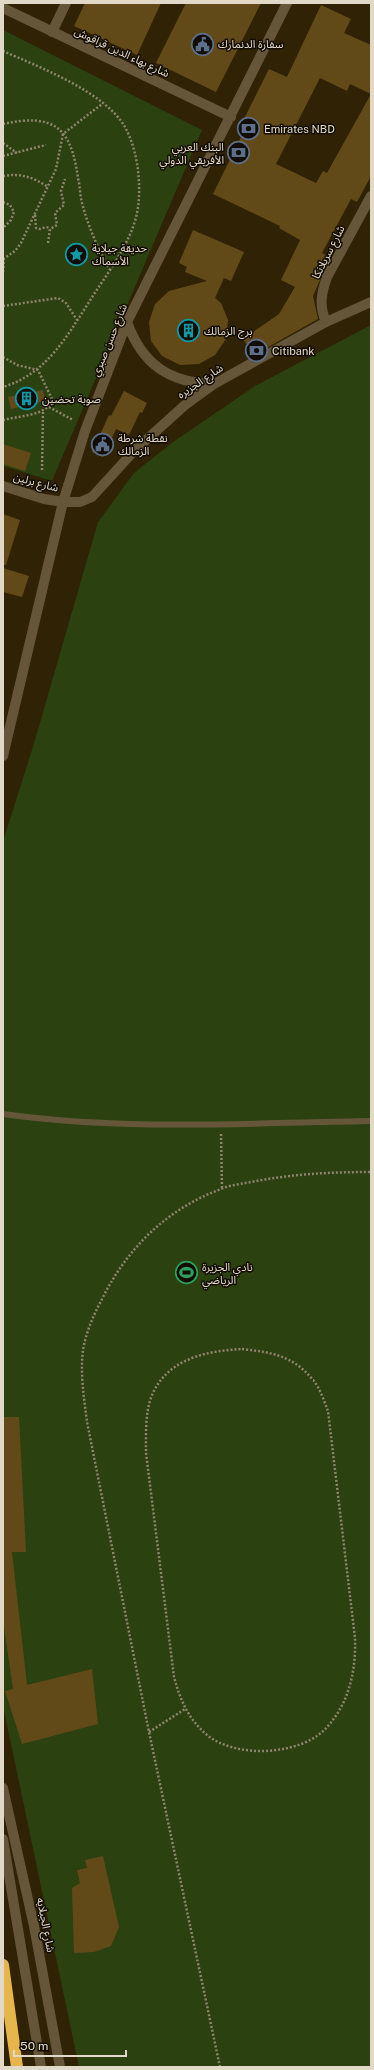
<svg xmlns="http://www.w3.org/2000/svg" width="374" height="2070" font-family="'Public Sans','Noto Sans Arabic',sans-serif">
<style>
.green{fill:#2b410f}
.building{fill:#624a18;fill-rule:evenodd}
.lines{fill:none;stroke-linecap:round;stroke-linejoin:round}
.path{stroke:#8f846e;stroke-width:2.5;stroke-dasharray:2 2;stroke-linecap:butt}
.lane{stroke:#665639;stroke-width:6}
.street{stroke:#665639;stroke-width:10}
.secondary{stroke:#665639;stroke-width:10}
.highway{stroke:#e6b64c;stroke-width:12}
.labels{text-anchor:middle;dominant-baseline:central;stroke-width:3;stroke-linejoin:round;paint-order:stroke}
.poi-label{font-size:11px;fill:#e1d8c8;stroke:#120c03;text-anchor:start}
.street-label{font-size:11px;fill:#e1d8c8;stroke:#120c03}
</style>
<rect width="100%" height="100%" fill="#302205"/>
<path class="green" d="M3,30l199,100 -150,351 -49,-15z
M371,325v1742h-292l-76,-361v-865l29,-91 66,-228 36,-49 39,-31 82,-56z"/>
<path class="building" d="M85,3h76l-24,52 -63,-29z
M186,3h75l-45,89 -60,-29z
M321,5l30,14 -7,14 27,12v131l-14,26 -6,-3 -29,54 8,4 -17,39 5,23 -64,36 -11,-16 36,-25 16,-27 -14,-7 19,-40 -21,-12 1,-2 -67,-32 31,-63 -5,-2 30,-60 18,8zM320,78l27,13 3,-7 21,10 -44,79 -4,-2 -7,12 -40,-19z
M193,230l51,22 -13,29 -7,-3 -9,20 6,5 7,17 -2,19 -11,16 -16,9 -19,1 -18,-9 -11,-15 -2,-19 6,-18 14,-13 38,-10 -22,-9 2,-5 -8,-4z
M43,390l2,11 -34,8 -3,-12z
M124,391l23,12 -5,10 -2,-1 -11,23 -13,-6 -13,28 -11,-5 17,-37 2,1z
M3,444l28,9 -6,18 -22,-7z
M3,514l17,6 -14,45h-3z
M3,568l26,8 -7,21 -19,-5z
M3,1417h16l7,135h-14l15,133 65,-16 6,55 -76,20 -17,-53 8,-2 -10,-69z
M103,1856l16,71 -8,19 -17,6 -20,1 -2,-65 8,-5 -3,-13 10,-2 -2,-8z"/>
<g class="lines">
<path class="path" d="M3,51c36,16 102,41 122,76 7,13 11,28 13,43 2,20 2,38 -5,57 -10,27 -29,51 -44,75 -23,36 -43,72 -86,85
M3,124c51,-11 68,3 75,54 2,8 2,17 4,25 6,23 16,46 28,67
M3,143l14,10
M3,156l43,-11
M3,176c17,-3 30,1 45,11
M3,202l7,3 4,7 -3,8 -8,8
M35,215l1,13 4,1 6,-2 4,1
M48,243l2,-14 7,-4 -2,-12 9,-8 -3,-14 4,-12
M3,259l12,-8 6,-8 35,-74 7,-35 39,-30
M3,272l1,-13
M3,306l55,-8 8,5 11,17
M3,357l14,8 21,5 14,29c-3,17 -35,17 -49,21
M49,407l24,13
M42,470l1,-59
M221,1134l1,54
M242,1349c29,3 52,7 71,31 7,8 11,21 15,31l27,227c1,31 -5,63 -27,88 -25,30 -92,33 -121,9 -19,-16 -27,-36 -33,-58l-28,-224c0,-19 -1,-41 6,-58 16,-37 55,-44 90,-46z
M149,1732l36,-23
M220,2067l-71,-335 -62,-310c-3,-24 -7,-49 -4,-72 3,-18 11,-36 19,-51 26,-52 65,-90 119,-110 9,-4 20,-5 30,-7 40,-8 79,-10 120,-10"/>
<path class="lane" d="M3,1114c120,17 247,9 368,7"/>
<path class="street" d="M3,8l228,109
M52,32l14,-29
M326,322c-7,-16 -5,-28 1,-45l44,-81
M3,486l41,13 19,3 22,-71 42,-109 160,-319"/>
<path class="secondary" d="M127,322c15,42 42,61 87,62
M3,756l60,-254h17l12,-5 42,-46 51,-46 29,-21 112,-62 45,-20
M3,1788l31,138 26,141
M3,1839l38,228"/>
<path class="highway" d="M3,1965l14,102"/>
</g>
<defs>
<symbol id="civic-ring" viewBox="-11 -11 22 22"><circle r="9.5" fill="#120c03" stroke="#5c6f8a" stroke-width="1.5"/><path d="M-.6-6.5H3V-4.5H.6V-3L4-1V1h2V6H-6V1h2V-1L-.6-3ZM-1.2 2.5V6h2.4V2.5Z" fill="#5c6f8a"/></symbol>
<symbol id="bank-ring" viewBox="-11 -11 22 22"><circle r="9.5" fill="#120c03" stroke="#5c6f8a" stroke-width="1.5"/><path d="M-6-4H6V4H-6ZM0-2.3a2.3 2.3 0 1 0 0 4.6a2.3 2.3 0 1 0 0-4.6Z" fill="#5c6f8a"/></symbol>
<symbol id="sight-ring" viewBox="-11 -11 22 22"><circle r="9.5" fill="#120c03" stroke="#0f9aa8" stroke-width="1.5"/><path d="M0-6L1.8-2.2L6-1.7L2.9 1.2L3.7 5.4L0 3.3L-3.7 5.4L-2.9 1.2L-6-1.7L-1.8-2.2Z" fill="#0f9aa8"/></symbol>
<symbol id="building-ring" viewBox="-11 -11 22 22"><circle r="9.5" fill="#120c03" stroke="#0f9aa8" stroke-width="1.5"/><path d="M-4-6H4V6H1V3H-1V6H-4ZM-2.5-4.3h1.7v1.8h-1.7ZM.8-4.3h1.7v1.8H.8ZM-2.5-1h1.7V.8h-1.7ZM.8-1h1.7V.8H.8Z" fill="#0f9aa8"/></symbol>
<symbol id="stadium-ring" viewBox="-11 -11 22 22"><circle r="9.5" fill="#120c03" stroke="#2e9e5b" stroke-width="1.5"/><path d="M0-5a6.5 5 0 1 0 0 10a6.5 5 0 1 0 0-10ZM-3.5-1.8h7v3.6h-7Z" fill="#2e9e5b"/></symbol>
</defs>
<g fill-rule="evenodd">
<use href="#civic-ring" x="190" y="32" width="25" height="25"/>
<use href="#bank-ring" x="236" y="116" width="25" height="25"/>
<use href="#bank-ring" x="226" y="140" width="25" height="25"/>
<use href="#sight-ring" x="64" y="242" width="25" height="25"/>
<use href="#building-ring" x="176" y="318" width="25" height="25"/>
<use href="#bank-ring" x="244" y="338" width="25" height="25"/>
<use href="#building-ring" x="14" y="386" width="25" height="25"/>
<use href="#civic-ring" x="90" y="432" width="25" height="25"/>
<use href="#stadium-ring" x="174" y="1260" width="25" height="25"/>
</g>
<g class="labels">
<g class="poi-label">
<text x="218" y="44">سفارة الدنمارك</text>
<text x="264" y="129">Emirates NBD</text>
<text x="224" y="147" text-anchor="end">البنك العربي<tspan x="224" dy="13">الأفريقي الدولي</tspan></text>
<text x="92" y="248">حديقة جيلاية<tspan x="92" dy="13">الأسماك</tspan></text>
<text x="204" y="331">برج الزمالك</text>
<text x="272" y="351">Citibank</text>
<text x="42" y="399">صوبة تحضين</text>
<text x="118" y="438">نقطة شرطة<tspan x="118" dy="13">الزمالك</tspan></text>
<text x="202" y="1267">نادي الجزيرة<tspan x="202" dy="13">الرياضي</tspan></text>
</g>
<g class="street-label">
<text transform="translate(122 52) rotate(25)">شارع بهاء الدين قراقوش</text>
<text transform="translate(328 252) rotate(-63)">شارع سريلانكا</text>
<text transform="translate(109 340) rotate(-68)">شارع حسن صبري</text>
<text transform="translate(200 381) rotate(-34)">شارع الجزيره</text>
<text transform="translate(36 482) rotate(15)">شارع برلين</text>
<text transform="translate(46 1925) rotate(79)">شارع الجبلايه</text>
</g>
</g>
<rect width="374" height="2070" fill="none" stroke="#e1d8c8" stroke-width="8"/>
<path d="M14 2050v6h112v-6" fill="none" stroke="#e1d8c8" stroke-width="2"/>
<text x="20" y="2050" font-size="12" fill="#e1d8c8" stroke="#120c03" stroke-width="3" paint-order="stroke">50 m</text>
</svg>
